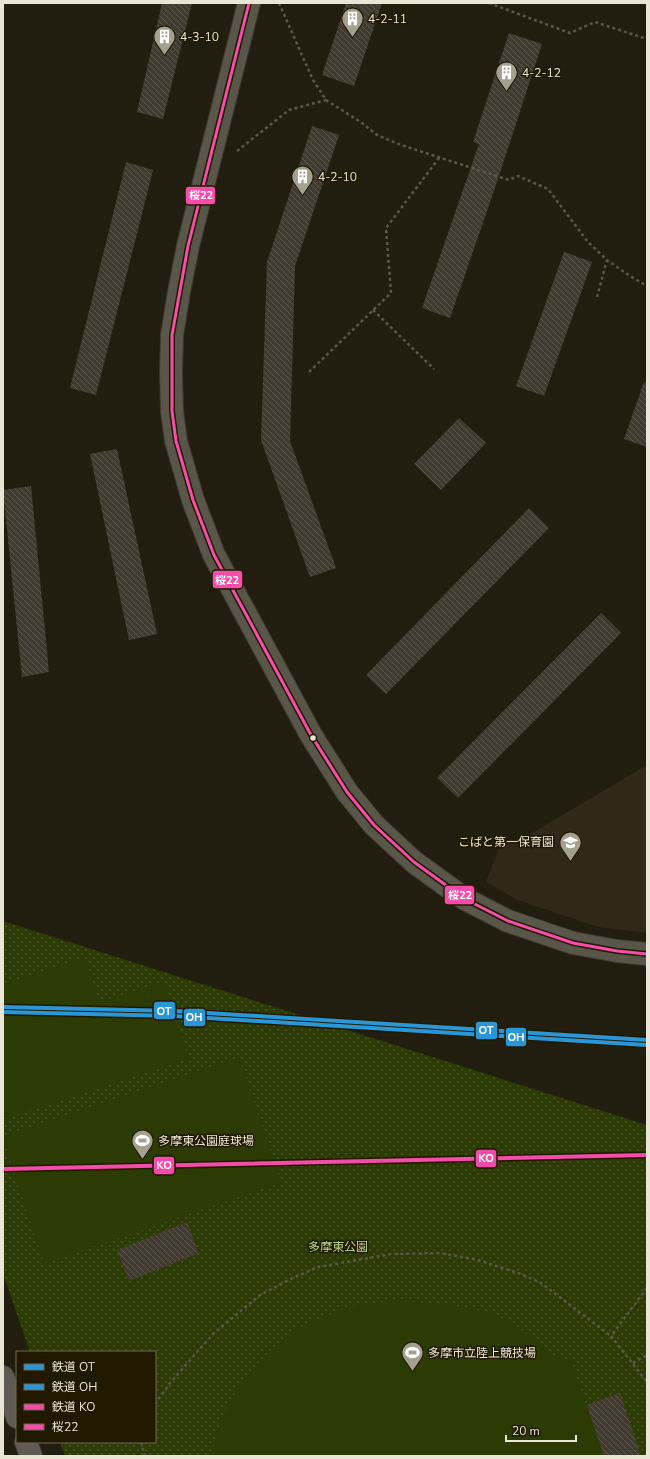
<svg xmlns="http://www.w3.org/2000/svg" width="650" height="1459" font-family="'Nunito Sans','Noto Sans JP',sans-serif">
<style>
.education{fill:#302818}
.park{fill:url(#park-dots)}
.pitch{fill:#2c3a03}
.building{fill:url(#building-back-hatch)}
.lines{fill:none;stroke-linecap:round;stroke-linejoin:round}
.minor-casing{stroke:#3c392f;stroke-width:24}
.major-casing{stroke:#3c392f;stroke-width:24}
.path{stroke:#59574d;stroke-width:2.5;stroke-dasharray:3 3;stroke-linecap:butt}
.minor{stroke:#585549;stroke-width:22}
.major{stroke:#615a54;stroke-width:22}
.bus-1-casing{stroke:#201900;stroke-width:6}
.bus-1{stroke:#f54da8;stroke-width:3}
.rail-1-casing{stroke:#201900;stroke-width:7}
.rail-2-casing{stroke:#201900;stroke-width:7}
.rail-3-casing{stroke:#201900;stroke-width:7}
.rail-1{stroke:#2a96d5;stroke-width:4}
.rail-2{stroke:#2a96d5;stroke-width:4}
.rail-3{stroke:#f34ba8;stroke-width:4}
.bus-dot{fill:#eae6d5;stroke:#201900;stroke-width:1.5}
.labels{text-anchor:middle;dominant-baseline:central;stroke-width:3;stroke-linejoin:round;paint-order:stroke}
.poi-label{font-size:12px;fill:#eae6d5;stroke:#201900;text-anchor:start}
.park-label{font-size:12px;fill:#b9d682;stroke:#201900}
.line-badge{stroke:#201900;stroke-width:1.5}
.badge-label{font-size:11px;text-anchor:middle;font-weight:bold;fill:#fff}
</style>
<defs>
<pattern id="park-dots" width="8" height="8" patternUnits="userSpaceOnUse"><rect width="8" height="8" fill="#2c3a03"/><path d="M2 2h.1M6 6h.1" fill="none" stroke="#4b5627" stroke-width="1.8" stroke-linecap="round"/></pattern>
<pattern id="building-back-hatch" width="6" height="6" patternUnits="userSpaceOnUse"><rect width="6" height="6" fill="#403a30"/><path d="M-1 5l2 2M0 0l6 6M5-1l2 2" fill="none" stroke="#5c564d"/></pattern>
</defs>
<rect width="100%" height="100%" fill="#221e0f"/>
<path class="education" d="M647,765v168l-49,-6 -81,-27 -31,-18 15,-39 21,-4z"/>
<path class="park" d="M3,921l644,204v331h-582l-5,-14h95v-90h-125l-27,-78z"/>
<path class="pitch" d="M85,957l14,45 65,-21 25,78 -186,60v-135z
M239,1057l42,126 -237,80 -41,-123v-4z
M392,1301c36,2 92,3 123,24 11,7 20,18 30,25 7,5 18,8 26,11l33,95h-393l12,-41 16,-30 30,-34 32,-24 22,-10 29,-11z"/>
<path class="building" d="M162,3h30l-29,116 -26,-7z
M346,3h36l-28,83 -32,-11z
M509,33l33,11 -46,141 -46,133 -28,-10 57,-164 -6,-2z
M312,126l27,9 -44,131 -5,175 46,127 -26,9 -49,-137 6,-178z
M126,162l27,8 -57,225 -26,-7z
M564,252l28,10 -48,134 -28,-10z
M644,382l3,1v64l-23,-8z
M459,418l27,25 -45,47 -27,-26z
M117,449l40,185 -28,6 -39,-186z
M31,486l18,186 -27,5 -19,-187z
M529,508l20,20 -163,166 -20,-19z
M601,613l20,20 -163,165 -21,-20z
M187,1222l12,31 -70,28 -12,-31z
M620,1393l21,63h-37l-17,-51z"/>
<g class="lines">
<defs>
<path id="minor" d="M249,3l-61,243 -9,46 -7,43 -1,38 1,38 4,30 17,59 21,55 97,180 36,57 27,33 40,37 51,37 43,22 65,22 44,8 30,3"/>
<path id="major" d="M3,1377l14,40
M26,1442l5,14"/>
</defs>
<use href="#minor" class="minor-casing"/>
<use href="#major" class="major-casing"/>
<path class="path" d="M279,3l34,77 13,20 36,23 15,12 24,10 108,35 9,-4 30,13 40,53 19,18 23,16 17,10
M489,3l81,30 25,-11 52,17
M237,151l52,-41 37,-10
M597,297l10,-37
M373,310l61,59
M309,372l82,-79 -5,-65 53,-70
M647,1288l-36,48 36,46
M633,1363l14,-8
M155,1404l15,-21 43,-49 47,-39 31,-16 27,-12 73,-13 50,-1 37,7 43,14 20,9 70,53
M141,1442l4,14"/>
<use href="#minor" class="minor"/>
<use href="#major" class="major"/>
<defs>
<path id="bus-1" d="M249,3l-61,243 -16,89v76l4,30 17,59 21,55 97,180 36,57 27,33 40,37 51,37 43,22 65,22 44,8 30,3"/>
</defs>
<use href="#bus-1" class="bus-1-casing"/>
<use href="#bus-1" class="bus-1"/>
<defs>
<path id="rail-1" d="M3,1007l172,4 472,29"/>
<path id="rail-2" d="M3,1012l172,4 472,29"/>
<path id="rail-3" d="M3,1169l644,-14"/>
</defs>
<use href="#rail-1" class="rail-1-casing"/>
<use href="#rail-2" class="rail-2-casing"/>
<use href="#rail-3" class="rail-3-casing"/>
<use href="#rail-1" class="rail-1"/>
<use href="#rail-2" class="rail-2"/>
<use href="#rail-3" class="rail-3"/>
</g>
<defs>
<symbol id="building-pin" viewBox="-11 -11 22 30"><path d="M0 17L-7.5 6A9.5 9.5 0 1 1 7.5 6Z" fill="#a4a090" stroke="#201900"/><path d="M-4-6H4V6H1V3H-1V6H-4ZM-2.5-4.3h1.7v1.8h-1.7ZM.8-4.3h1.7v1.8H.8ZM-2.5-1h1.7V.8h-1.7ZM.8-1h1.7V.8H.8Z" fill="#fff"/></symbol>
<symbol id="school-pin" viewBox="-11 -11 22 30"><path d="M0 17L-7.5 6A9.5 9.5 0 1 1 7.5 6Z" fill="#a4a090" stroke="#201900"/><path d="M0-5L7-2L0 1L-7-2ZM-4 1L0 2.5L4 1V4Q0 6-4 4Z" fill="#fff"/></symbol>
<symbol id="stadium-pin" viewBox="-11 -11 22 30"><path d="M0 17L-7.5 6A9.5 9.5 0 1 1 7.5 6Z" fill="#a4a090" stroke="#201900"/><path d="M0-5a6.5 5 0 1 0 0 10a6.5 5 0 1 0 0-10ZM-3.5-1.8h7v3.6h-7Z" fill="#fff"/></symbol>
</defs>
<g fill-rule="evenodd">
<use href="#building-pin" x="340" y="6" width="25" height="34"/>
<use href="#building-pin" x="152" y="24" width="25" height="34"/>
<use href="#building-pin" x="494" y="60" width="25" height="34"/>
<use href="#building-pin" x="290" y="164" width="25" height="34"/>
<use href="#school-pin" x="558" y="830" width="25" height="34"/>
<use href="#stadium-pin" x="130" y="1128" width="25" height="34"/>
<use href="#stadium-pin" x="400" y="1340" width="25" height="34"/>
</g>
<circle class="bus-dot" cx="313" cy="738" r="3.5"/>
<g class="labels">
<g class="poi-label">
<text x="368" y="19">4-2-11</text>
<text x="180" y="37">4-3-10</text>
<text x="522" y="73">4-2-12</text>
<text x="318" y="177">4-2-10</text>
<text x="554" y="842" text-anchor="end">こばと第一保育園</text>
<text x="158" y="1141">多摩東公園庭球場</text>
<text x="428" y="1353">多摩市立陸上競技場</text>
</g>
<g class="park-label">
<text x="338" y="1247">多摩東公園</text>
</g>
</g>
<g class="line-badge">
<rect x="185" y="186" width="31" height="19" rx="4" fill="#f54da8"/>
<rect x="212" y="570" width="31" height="19" rx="4" fill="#f54da8"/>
<rect x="444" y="885" width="31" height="20" rx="4" fill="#f54da8"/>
<rect x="153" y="1001" width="23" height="19" rx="4" fill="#2a96d5"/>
<rect x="183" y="1008" width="23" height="19" rx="4" fill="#2a96d5"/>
<rect x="475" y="1021" width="23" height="19" rx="4" fill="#2a96d5"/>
<rect x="505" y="1027" width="22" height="20" rx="4" fill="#2a96d5"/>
<rect x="475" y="1149" width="22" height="19" rx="4" fill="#f34ba8"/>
<rect x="153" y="1156" width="22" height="19" rx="4" fill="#f34ba8"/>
</g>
<g class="badge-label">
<text x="201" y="199">桜22</text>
<text x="227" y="584">桜22</text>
<text x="460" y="899">桜22</text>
<text x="164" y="1015">OT</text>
<text x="194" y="1021">OH</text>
<text x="486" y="1034">OT</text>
<text x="516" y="1041">OH</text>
<text x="486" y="1162">KO</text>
<text x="164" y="1169">KO</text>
</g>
<rect width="650" height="1459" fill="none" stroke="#eae6d5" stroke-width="8"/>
<rect x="16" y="1351" width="140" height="92" fill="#201900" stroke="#716b55"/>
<rect x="24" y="1364" width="20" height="6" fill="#2a96d5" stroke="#716b55"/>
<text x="52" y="1371" font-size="12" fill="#eae6d5">鉄道 OT</text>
<rect x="24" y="1384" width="20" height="6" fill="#2a96d5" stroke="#716b55"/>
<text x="52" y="1391" font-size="12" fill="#eae6d5">鉄道 OH</text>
<rect x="24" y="1404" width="20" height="6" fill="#f34ba8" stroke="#716b55"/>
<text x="52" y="1411" font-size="12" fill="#eae6d5">鉄道 KO</text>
<rect x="24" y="1424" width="20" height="6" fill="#f54da8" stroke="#716b55"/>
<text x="52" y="1431" font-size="12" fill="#eae6d5">桜22</text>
<path d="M506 1435v6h70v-6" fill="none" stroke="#eae6d5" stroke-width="2"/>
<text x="512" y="1435" font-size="12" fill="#eae6d5" stroke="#201900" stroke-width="3" paint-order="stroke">20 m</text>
</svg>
